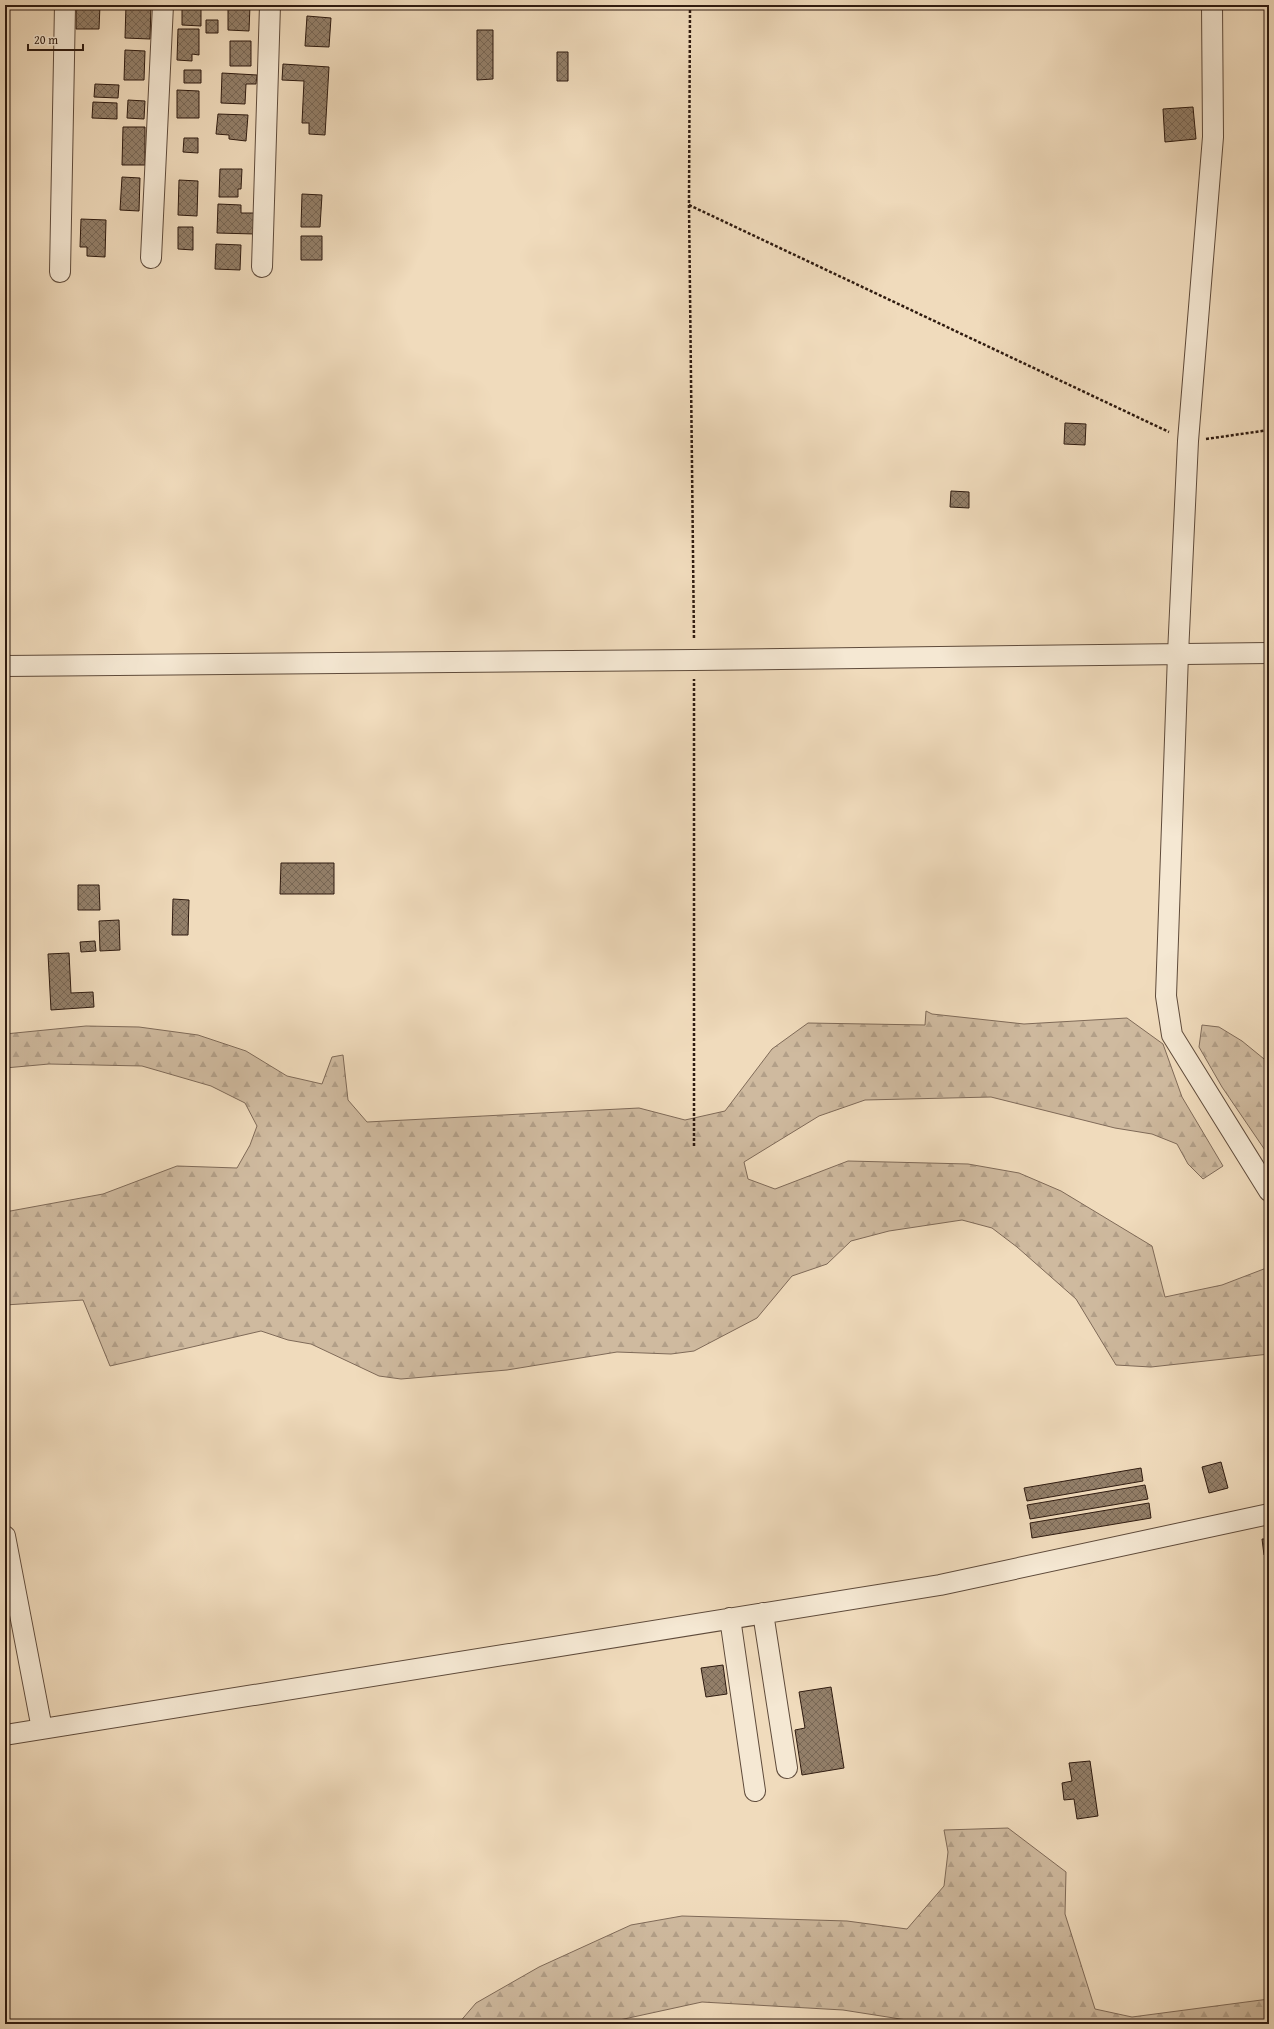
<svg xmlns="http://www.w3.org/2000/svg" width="1274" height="2029" font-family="'Gentium Book Plus',serif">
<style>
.forest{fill:url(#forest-firs);stroke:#7f6a58}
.building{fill:url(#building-cross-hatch);stroke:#2f1b10}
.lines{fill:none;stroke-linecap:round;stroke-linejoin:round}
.minor-casing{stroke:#5f4b3b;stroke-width:22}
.path{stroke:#2f1b10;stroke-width:2.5;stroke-dasharray:3 2;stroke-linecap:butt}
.minor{stroke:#f5e8d3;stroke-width:20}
</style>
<defs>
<pattern id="forest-firs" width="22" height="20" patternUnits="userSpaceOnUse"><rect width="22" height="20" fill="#cfba9f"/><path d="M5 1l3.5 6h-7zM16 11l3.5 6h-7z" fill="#b29f88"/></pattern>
<pattern id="building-cross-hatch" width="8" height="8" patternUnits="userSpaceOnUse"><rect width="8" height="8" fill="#937f69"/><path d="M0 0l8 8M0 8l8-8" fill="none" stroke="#786755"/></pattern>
</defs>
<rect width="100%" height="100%" fill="#f0dbbc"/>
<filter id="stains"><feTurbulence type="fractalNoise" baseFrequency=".005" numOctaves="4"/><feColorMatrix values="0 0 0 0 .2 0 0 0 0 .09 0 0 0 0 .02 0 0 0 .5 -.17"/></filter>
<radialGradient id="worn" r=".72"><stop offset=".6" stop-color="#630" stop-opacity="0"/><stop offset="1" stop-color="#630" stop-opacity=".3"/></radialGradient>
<path class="forest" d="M926,1011l6,3 92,10 103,-6 36,26 19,53 41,69 -20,13 -15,-15 -11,-20 -25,-10 -37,-6 -124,-31 -126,3 -46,16 -75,46 4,17 27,10 73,-28 120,3 51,9 42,18 91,55 13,51 57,-12 47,-18v87l-118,13 -35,-2 -40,-66 -59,-52 -25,-19 -30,-8 -73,11 -38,10 -24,23 -35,12 -35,42 -63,33 -23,3 -54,-2 -110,18 -106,9 -22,-3 -68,-32 -23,-4 -27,-9 -151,35 -27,-66 -78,5v-93l98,-18 74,-28 60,2 13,-23 7,-19 -12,-23 -34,-17 -69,-20 -93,-2 -44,4v-34l81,-8 53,1 59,8 48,16 41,25 35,8 10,-27 11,-2 5,45 19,22 272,-14 46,12 40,-9 47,-62 36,-26 117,2z
M1202,1025l17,2 23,14 27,22v93l-47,-69 -23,-40z
M1008,1828l58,44 -1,42 30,95 37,8 137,-18v25h-349l-7,-3 -70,-11 -141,-8 -101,22h-143l18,-21 63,-36 92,-42 51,-9 165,5 60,8 37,-43 4,-34 -4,-22z"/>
<path class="building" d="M76,5h24l-1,24h-23z
M126,5h25l-1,34 -25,-1z
M182,5h19v21l-19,-1z
M228,5h22l-1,26 -21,-1z
M307,16l24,2 -2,29 -24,-1z
M206,20h12v13h-12z
M178,29h21v26l-7,-1v7l-15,-1z
M477,30h16v49l-16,1z
M230,41h21v25h-21z
M125,50l20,1 -1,29h-20z
M557,52h11v29h-11z
M283,64l46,3 -4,68 -16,-1v-11h-7l2,-42 -22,-1z
M184,70h17v13h-17z
M222,73l35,2 -1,9h-10l-1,20 -24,-1z
M95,84l24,1 -1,13 -24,-1z
M177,90l22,1v27h-22z
M128,100l17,1 -1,18 -17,-1z
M93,102l24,1v16l-25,-1z
M1193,107l3,32 -31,3 -2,-33z
M218,114l30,1 -2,26 -17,-2v-4l-13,-1z
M123,127h22v38h-23z
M184,138h14v15l-15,-1z
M220,169h22l-1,20h-3v8h-19z
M122,177l18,1 -1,33 -19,-1z
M179,180l19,1 -1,35 -19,-1z
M302,194l20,1 -2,32h-19z
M218,204l23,1v8h15l-1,21 -38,-1z
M81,219l25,1 -1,37 -18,-1v-9h-7z
M178,227h15v23l-15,-1z
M301,236h21v24h-21z
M216,244l25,1 -1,25 -25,-1z
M1065,423l21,1 -1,21 -21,-1z
M951,491l18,1v16l-19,-1z
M281,863h53v31h-54z
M78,885h21l1,25h-22z
M173,899l16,1 -1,35h-16z
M119,920l1,30 -20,1 -1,-30z
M95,941l1,10 -15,1 -1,-10z
M69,953l2,40 22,-1 1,15 -43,3 -3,-56z
M1221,1462l7,26 -19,5 -7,-26z
M1141,1468l2,13 -116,20 -3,-13z
M1145,1485l3,14 -118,20 -3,-14z
M1149,1503l2,15 -119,20 -2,-15z
M1262,1539h7v16h-5z
M1269,1568v18h-2l-2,-17z
M723,1665l4,29 -21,3 -5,-29z
M831,1687l13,81 -42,7 -7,-45 10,-2 -6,-36z
M1090,1761l8,55 -21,3 -3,-20 -10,1 -2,-17 10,-2 -3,-18z"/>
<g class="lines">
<defs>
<path id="minor" d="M1212,5l1,132 -25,304 -10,213 -12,342 6,39 97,156
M151,258l12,-253
M262,267l8,-262
M60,272l5,-267
M5,666l689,-6 575,-7
M5,1536l37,193
M763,1613l24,155
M730,1618l25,173
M5,1735l935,-150 329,-71"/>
</defs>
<use href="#minor" class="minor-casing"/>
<path class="path" d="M690,5l-1,200 5,435
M689,205l480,227
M1206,439l63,-9
M694,1146v-467"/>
<use href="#minor" class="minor"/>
</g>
<rect width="1274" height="2029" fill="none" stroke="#f0dbbc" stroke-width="20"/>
<rect x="6" y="6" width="1262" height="2017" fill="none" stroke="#2f1b10" stroke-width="2"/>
<rect x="10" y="10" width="1254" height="2009" fill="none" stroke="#2f1b10"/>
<path d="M28 44v6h55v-6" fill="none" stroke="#2f1b10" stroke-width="2"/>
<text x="34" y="44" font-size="12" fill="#2f1b10" stroke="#f5e8d3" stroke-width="3" paint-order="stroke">20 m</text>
<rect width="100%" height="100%" filter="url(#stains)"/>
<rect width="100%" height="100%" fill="url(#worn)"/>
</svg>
